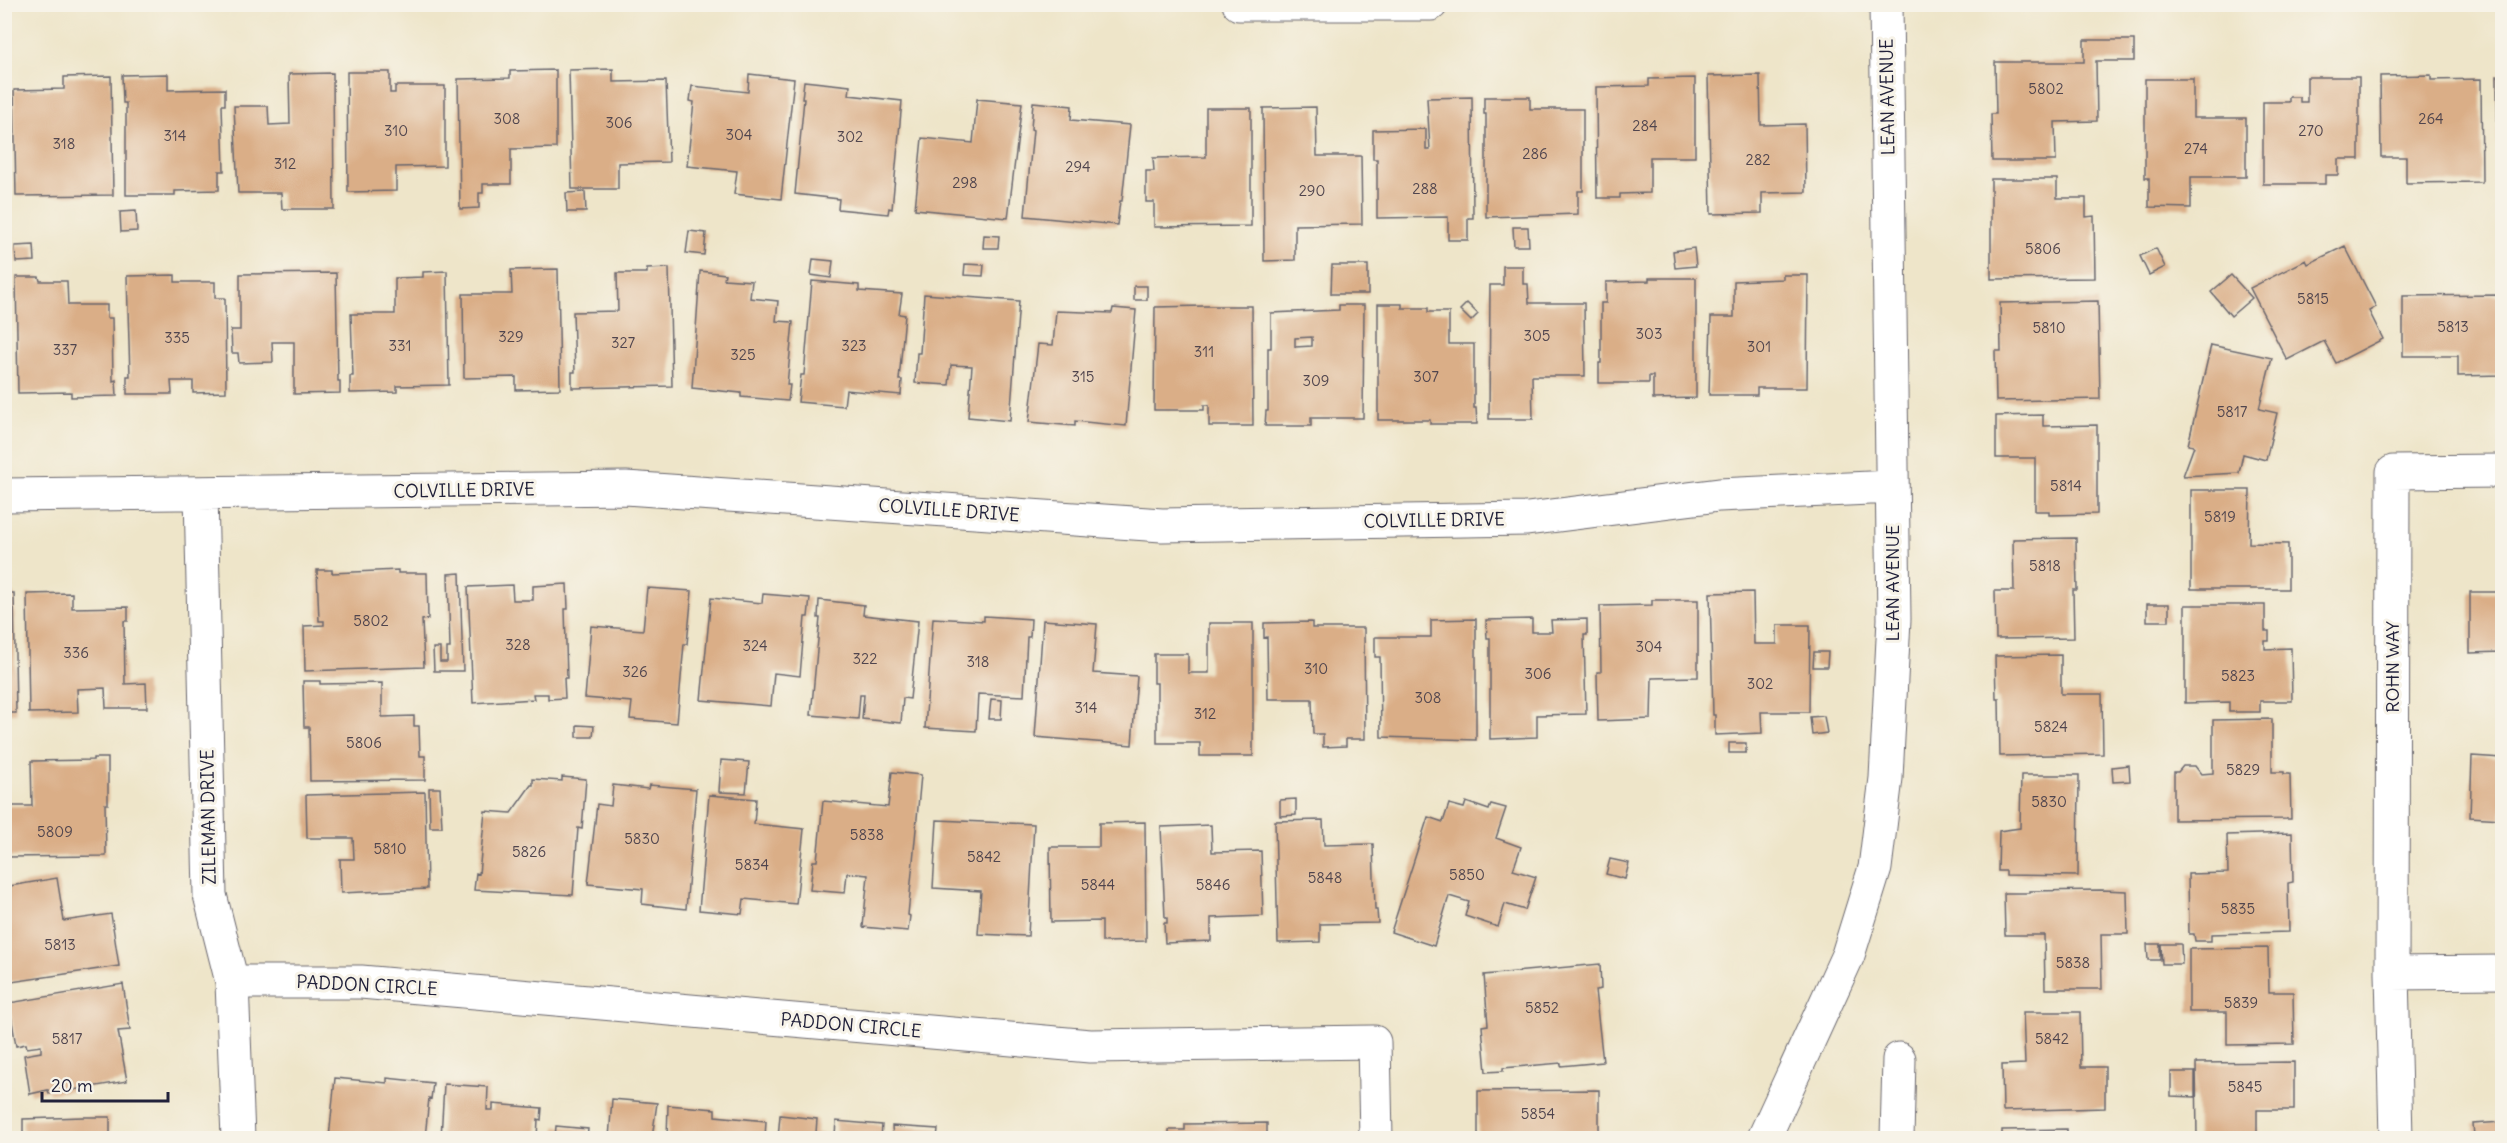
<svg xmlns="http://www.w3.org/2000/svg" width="2507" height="1143" font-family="Delius,sans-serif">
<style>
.building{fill:#daae87;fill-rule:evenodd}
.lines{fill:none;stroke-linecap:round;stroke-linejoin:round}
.minor-casing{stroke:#69666d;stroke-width:35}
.minor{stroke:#fff;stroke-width:33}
.labels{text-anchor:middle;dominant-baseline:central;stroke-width:6;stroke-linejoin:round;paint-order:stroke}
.number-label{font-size:15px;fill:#50454e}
.street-label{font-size:18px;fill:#22223b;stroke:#f7f3e8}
</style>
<rect width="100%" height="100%" fill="#f7f3e8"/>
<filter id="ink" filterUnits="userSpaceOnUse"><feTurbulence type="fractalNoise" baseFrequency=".0167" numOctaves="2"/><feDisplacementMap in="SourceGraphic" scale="12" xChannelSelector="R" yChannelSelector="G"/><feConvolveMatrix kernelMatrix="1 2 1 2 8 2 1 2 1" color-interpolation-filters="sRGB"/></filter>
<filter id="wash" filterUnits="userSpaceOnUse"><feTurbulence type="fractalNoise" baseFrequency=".008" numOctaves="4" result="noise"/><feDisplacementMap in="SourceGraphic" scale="24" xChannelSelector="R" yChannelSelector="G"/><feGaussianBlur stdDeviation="1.35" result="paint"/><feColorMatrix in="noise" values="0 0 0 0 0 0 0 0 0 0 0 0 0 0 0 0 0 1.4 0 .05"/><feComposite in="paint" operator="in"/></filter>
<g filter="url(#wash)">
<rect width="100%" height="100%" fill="#eee5c9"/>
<g id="blocks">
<path class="building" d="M2084,40h50v21h-38l1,60 -42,1 1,39h-64l-1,-47h5l-1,-52h89z
M613,69v13l53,-1 3,81 -51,1v26h-46l-3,-119z
M556,70v78l-45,1v35h-28v9h-4v15l-19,1 -2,-130 52,-1v-7z
M347,72h43v21h5v-7h50v80l-49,1v24l-48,1z
M333,73l1,136h-52l-1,-16h-43l-4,-87h34l1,19 21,-1 -1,-50z
M168,74v16l57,-1v16h-3l2,66h-5v19l-44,1v4h-49v-92h-3l-1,-28z
M749,74l45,5 -13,120 -47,-5 3,-23 -50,-5 7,-64 -4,-1 2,-15 56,6z
M1760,75l1,50 44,-1 1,68 -44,1v20l-51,1 -3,-138z
M2431,75v5l50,-1 1,103 -76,1v-26h-25l-1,-81z
M111,76l2,119 -97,1 -2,-106 50,-1v-12z
M2497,76h5v106h-4z
M2307,77h52v82h-21v16h-13v9h-62v-82h26v-5h11v5h7z
M1695,78v79h-45v36l-30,1v4h-23l-1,-111 53,-1v-7z
M2145,79h48v39h53v59h-55v31l-42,-1v-29h-4z
M804,81l46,5 -1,9 53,6 -10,108 -3,-1 -1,6 -50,-5 1,-10 -44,-5 9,-95h-2z
M1472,97l1,121h-5v22h-20v-23l-71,1v-59h-4v-29l53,-1v21h4l-3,-52z
M1484,97h46v12h53v82h-5v23l-92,3v-103h-2z
M977,99l45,4 -14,115 -93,-9 7,-71 51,5z
M1033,102l39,4 -1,14 59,5 -8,76h-2l-3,24 -92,-9 8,-86 -2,-1z
M1316,107l1,49h44l1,68 -67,1v35l-31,1 -1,-153z
M1206,108h45v118l-97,1v-25h-8v-31h8l-1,-13 53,-1z
M1991,179h66v19h29v19l8,-1 1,62 -104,1z
M585,192l1,20h-19l-1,-19z
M136,211l1,20 -16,1 -1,-20z
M1513,227h15l1,19h-15z
M689,231l17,2 -2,22 -18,-2z
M984,235l15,1 -1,12h-15z
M34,245l1,16 -19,1 -1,-16z
M2345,246l31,61 -7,4 14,28 -47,24 -12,-22 -37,19 -37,-72 56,-28 2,4z
M1694,248l2,18 -21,2 -2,-17z
M2156,248l9,19 -16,8 -9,-19z
M813,259l20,2 -2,17 -20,-3z
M965,264l19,1 -1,11 -19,-1z
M1332,265h36v29h-37z
M1503,266h20v18h5l1,19h55l1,73h-53l1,43h-44l1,-134h13z
M669,268l3,118 -100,2v-16h3l-2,-60 45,-1 -1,-38h30v-4z
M558,269l2,120 -44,1v-13l-52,1 -1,-84h49l-1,-24z
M447,271l2,114 -52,1v6l-47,1v-17h3l-2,-62h44v-36l28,-1v-5z
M700,271l25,3 -1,5 28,2 -2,17 28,3 -2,20 17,1 -6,63h3l-2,16 -47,-4v-4l-49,-5z
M336,273l2,108h2v12l-46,1v-52h-22l1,20 -34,1 -1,-10h-6l-1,-23h9v-56z
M175,275v7h40v16h10l1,94 -33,1v-12h-22l1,13h-45v-18h3l-3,-100z
M1783,275h25l-1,113h-50v7h-48l2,-78h23v-36l49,-2z
M2231,275l21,23 -21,18 -20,-24z
M16,277h23l1,4h27l1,24h39v13h5l1,63 3,-1 1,16 -46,1v-5l-53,1z
M1649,278h47v120l-43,1v-23h-4v7h-50v-20h2v-60h5v-21l43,-1z
M812,281l47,4v6l43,3 -3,20 6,1 -6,65h3l-1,15 -55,-5 -2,16 -46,-4 3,-27h3z
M1134,286h13v14h-13z
M924,294l95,7 -9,120 -42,-4 4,-51 -21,-1 -2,20 -34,-2 2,-30h3z
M2502,295v80l-44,1v-20h-55v-60z
M2098,301l2,98 -104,2 -1,-50h6l-1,-48z
M1467,303l11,11 -7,7 -11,-11z
M1378,304h24v4h26v4h21v32h25v64h2l1,16h-47v-4h-52z
M1339,305h25l-1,113h-52v8h-46l1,-15h2v-63h3v-35l68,-3zM1312,337v9l-17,1v-9z
M1205,306h47l1,120h-44v-21h-5v5h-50l1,-103z
M1113,308l23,2 -10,116 -51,-5v5l-46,-4 9,-78 15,1 3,-34 56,2z
M2211,345l61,13 -13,51 18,4 -11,47 -23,-6 -4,19 -56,3 11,-30 -6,-1z
M2043,415v11l54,-1v89l-48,1v-4h-14v-53h-39v-42z
M2191,490h59l-1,53 39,1v45h-97z
M2076,538l1,52h-4l1,48 -78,1 -1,-48h19l-1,-52z
M317,570h15v3l66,-3v3h29l1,46 -6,1 2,47 -119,4 -1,-45 20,-1v-4h-5z
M460,573l3,98h-29l-1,-23h7v14h7v-14h3l-2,-74z
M567,584l1,25h-3l2,69h-3l1,20 -17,1v-5h-15l1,5 -61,4 -5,-116 44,-2 1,15h20v-14z
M647,588l45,3 -5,53h-3l-7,79 -47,-4 2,-17 -47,-4 6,-72 52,4z
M1753,592l1,52h23v-19h33l-1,87h-48l1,21 -47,2v-20h-2l-3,-122z
M2470,592h32v60l-32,1z
M4,593h10l2,120h-12z
M72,593v15l56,-1v14h-4l1,63 21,-1 1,25h-41l-1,-20 -28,1 1,23 -49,1 -2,-119z
M763,594l47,4 -2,19h-3l-5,59 -26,-3 -3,33 -70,-6 10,-102 51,5z
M819,600l45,5 -1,10 55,6 -8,78 -7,-1 -2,25 -39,-4 2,-24h-4l-2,24 -47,-4 9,-97h-2z
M1652,600h46v77l-46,1 -1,41 -53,2 -1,-49h4l-1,-66 52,-1z
M2147,604h22v17h-22z
M2185,605h80v26h4v10h-4v8l26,-1 1,53h-32v11h-31v-10l-44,1z
M984,616l47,3 -1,18h-3l-3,59 -46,-2 -2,37 -51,-3 8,-110 51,3z
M1476,619v121l-95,-3 -1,-80h-5v-20h56v-17z
M1532,619v13h20l-1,-12 36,-1v16h-3l2,79 -49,1v22l-47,2v-101h-3l-1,-18z
M1043,620l54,4 -4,49 44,3 -5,69 -97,-8z
M1312,622v6h52l1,111h-19v7l-23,1v-13h-10l-1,-35h-44l-1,-62 -3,1v-15z
M1209,623h44v133h-53v-13h-43v-60h-3v-29h34v19h21z
M1814,652h14l-1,15h-14z
M2061,655v39h41l1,60 -103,2 -1,-57h-3l-1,-43z
M303,681h17v3l62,-1v34l32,-1v10h5l1,30h5v24l-115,1 -1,-54h-5z
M991,699l11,1 -1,19h-12z
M1824,716l3,17 -15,2 -2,-18z
M2272,719v53h12v2h6l1,45 -117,1v-48h4l5,-6h12l6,8 12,-1v-53z
M577,725l17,1 -1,11h-16z
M1729,743h17v10h-17z
M2472,756l30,2v61l-32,-2z
M93,758h15v46h-3l1,52 -102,1v-51h28l-1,-45 62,-1z
M721,760l28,2 -3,31 -27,-1z
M2129,765l1,16 -17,1 -1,-15z
M892,772l29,3 -13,140 2,1 -2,15 -45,-4 5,-52 -21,-2 -2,20 -35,-3 3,-29h4l6,-60 65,6z
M2021,775h58l-1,101 -72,-1v-4h-8l1,-40 21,-3z
M562,777l24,2 -4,50 -4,-1 -5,67 -99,-5 2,-17 3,1 6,-63 26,2 20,-28h2v-6l29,2z
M613,785l35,4 1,-4 47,4 -10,120 -44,-5 1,-15 -55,-5 9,-80 14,2z
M429,788h11l2,39h-12z
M425,792l2,97 -86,4 -1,-34h14l-1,-21h-46l-1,-43z
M709,795l47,4 -2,25 50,5 -8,75 -52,-5 -2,15 -43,-4z
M1296,799v16l-16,1v-16z
M1466,802l23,8 2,-6 15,4 -10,30 25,9 -8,23 23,7 -11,33 -20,-6 -7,23 -33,-11 4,-14 -20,-6 -15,50 -43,-14 37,-115 15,5 6,-18 15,4z
M937,820l97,4 -6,112 -50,-2 3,-43 -48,-3z
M1323,820l1,25 49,-1 2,66h2l1,13 -58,1v18l-42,1 -3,-122z
M1145,822l1,119 -44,1v-21l-51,1 -1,-75h49v-24z
M1211,825l1,27 49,-1 2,65 -52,2v23l-46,2 -1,-20h3v-5h-2l-4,-91z
M2292,833l1,49 -5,1 1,49 -78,2v7h-16l-1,-7h-5l-1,-60 40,-1 -1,-38z
M1610,859l19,4 -4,16 -19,-5z
M57,878l7,43 47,-7 8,52 -114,17 -1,-96z
M2101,890l26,1 1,43h-27l1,55h-57l-1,-54h-39l-1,-42h26v-2z
M2147,944h13v16h-12z
M2161,944h20l1,20h-20z
M2268,948l1,44h24l1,52 -67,1v-33h-38v-63z
M1600,964l1,25 -6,1 8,72 -42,4v-3l-58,5v3l-17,1 -4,-46 6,-1 -4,-50z
M123,984l7,46 -12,1 9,50 -78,13 -1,-4 -18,4 -6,-39 17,-3v-6l-14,2 -1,-4 -10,2 -7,-43z
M2023,1012h57l1,55h24v41l-102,3 -1,-46 23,-1z
M2294,1062v48h-37v28h-60l-1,-75z
M2171,1072h24v25l-24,-1z
M335,1078l52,5v-5l46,5 -2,16 -2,-1 -4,40h-96z
M444,1084l44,3 -1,23h6v-6l49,4 -1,12 -3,-1 -1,19h-96z
M1599,1090v47l-98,1v-4l-23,1v-44z
M612,1099l45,4 -5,35h-43z
M668,1105l47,4v7l51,5 -1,17h-98z
M780,1115l37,4 -1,14 19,2 1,-14 46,4 -1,13h-103z
M83,1117h27v21h-87v-19z
M2502,1122v16h-28l-1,-14z
M1267,1123v15h-98v-8h16v-6z
M556,1126l32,3 -1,9h-32z
M892,1126l46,3 -1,9h-44z
M2067,1129v9h-65v-8z"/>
</g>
</g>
<g filter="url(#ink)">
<use href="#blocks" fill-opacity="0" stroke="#69666d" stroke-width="1.5"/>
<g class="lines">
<defs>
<path id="minor" d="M1239,4h192
M201,493l9,402 22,87 6,156
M4,495l622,-7 536,37 365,-6 192,-24 173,-8
M2392,973l110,-1
M232,982h129l729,64 284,-4 2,96
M1764,1138l84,-183 27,-87 11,-90 8,-159 -8,-615
M1897,1138l2,-79
M2396,1138l-4,-165 1,-501 109,-1"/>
</defs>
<use href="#minor" class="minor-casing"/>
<use href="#minor" class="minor"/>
</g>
</g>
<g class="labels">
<g class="number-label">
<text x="2046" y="88">5802</text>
<text x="507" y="118">308</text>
<text x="2431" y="118">264</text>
<text x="619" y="122">306</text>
<text x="1645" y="125">284</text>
<text x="396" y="130">310</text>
<text x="2311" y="130">270</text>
<text x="739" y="134">304</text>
<text x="175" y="135">314</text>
<text x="850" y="136">302</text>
<text x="64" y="143">318</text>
<text x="2196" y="148">274</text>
<text x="1535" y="153">286</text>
<text x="1758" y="159">282</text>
<text x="285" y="163">312</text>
<text x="1078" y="166">294</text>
<text x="965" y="182">298</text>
<text x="1425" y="188">288</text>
<text x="1312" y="190">290</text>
<text x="2043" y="248">5806</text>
<text x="2313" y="298">5815</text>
<text x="2453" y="326">5813</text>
<text x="2049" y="327">5810</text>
<text x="1649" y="333">303</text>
<text x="1537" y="335">305</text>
<text x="511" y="336">329</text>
<text x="177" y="337">335</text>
<text x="623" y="342">327</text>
<text x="400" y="345">331</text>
<text x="854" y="345">323</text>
<text x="1759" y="346">301</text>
<text x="65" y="349">337</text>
<text x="1204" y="351">311</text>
<text x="743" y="354">325</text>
<text x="1083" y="376">315</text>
<text x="1426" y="376">307</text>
<text x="1316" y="380">309</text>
<text x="2232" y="411">5817</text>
<text x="2066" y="485">5814</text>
<text x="2220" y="516">5819</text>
<text x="2045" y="565">5818</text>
<text x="371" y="620">5802</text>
<text x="518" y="644">328</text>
<text x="755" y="645">324</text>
<text x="1649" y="646">304</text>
<text x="76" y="652">336</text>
<text x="865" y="658">322</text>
<text x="978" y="661">318</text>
<text x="1316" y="668">310</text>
<text x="635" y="671">326</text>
<text x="1538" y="673">306</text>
<text x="2238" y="675">5823</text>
<text x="1760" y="683">302</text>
<text x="1428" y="697">308</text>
<text x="1086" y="707">314</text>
<text x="1205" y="713">312</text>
<text x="2051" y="726">5824</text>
<text x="364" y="742">5806</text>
<text x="2243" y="769">5829</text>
<text x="2049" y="801">5830</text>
<text x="55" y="831">5809</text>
<text x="867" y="834">5838</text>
<text x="642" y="838">5830</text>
<text x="390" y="848">5810</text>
<text x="529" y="851">5826</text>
<text x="984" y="856">5842</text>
<text x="752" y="864">5834</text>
<text x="1467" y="874">5850</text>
<text x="1325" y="877">5848</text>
<text x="1098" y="884">5844</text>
<text x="1213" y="884">5846</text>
<text x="2238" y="908">5835</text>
<text x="60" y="944">5813</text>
<text x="2073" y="962">5838</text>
<text x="2241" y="1002">5839</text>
<text x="1542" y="1007">5852</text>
<text x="67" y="1038">5817</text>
<text x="2052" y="1038">5842</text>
<text x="2245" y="1086">5845</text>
<text x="1538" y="1113">5854</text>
</g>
<g class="street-label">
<text transform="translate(1887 97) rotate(-91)">LEAN AVENUE</text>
<text transform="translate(464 490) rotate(-1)">COLVILLE DRIVE</text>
<text transform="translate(949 510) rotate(4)">COLVILLE DRIVE</text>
<text transform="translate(1434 520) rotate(-1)">COLVILLE DRIVE</text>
<text transform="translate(1892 583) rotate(-90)">LEAN AVENUE</text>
<text transform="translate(2392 667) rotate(-90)">ROHN WAY</text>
<text transform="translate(208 817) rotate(-91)">ZILEMAN DRIVE</text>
<text transform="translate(367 985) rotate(3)">PADDON CIRCLE</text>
<text transform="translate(851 1025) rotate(5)">PADDON CIRCLE</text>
</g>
</g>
<rect width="2507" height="1143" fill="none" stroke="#f7f3e8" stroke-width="24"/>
<path d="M42 1092v9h126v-9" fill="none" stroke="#22223b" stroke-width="3"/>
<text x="51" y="1092" font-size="18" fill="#22223b" stroke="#f7f3e8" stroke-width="4.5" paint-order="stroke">20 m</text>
</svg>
